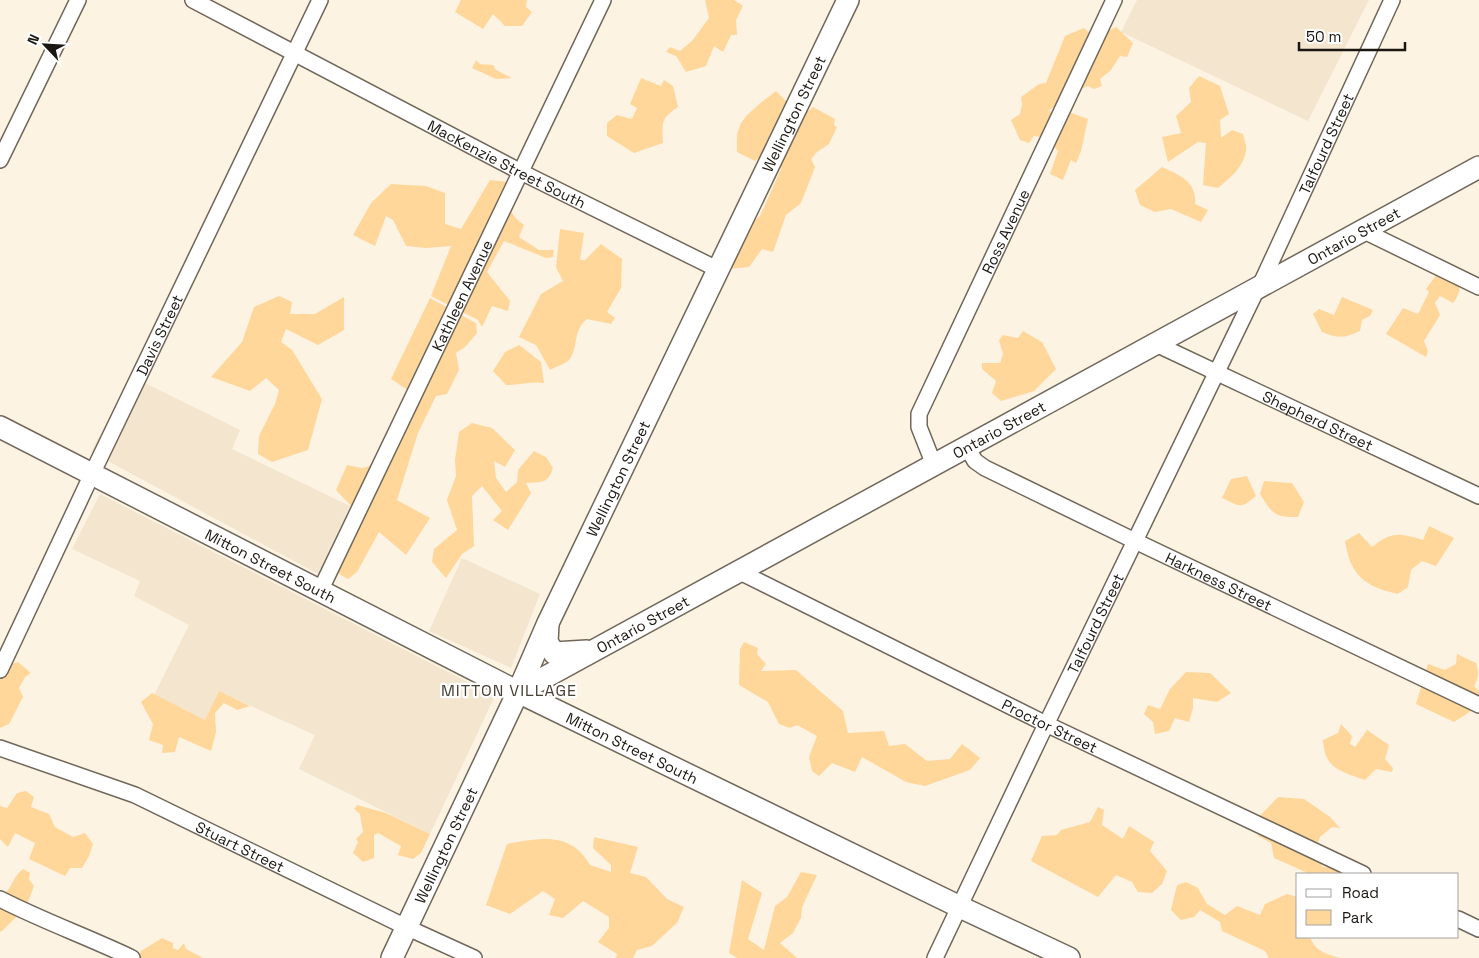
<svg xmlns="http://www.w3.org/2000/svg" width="1479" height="958" font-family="'Space Grotesk',sans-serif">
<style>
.built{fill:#f4e5cf}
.green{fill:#ffd79a}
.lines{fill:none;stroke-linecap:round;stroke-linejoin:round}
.street-casing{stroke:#70675a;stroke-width:18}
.secondary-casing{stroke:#70675a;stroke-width:24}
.street{stroke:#fff;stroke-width:15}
.secondary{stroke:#fff;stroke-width:21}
.labels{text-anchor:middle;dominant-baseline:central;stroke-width:4.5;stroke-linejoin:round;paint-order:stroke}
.street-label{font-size:15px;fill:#1a1611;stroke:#fff}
.neighbourhood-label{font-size:16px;letter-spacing:1px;fill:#484034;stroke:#fff}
</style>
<rect width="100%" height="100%" fill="#fdf3e3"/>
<path class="built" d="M1137,0h232l-61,121 -187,-89z
M131,376l109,54 -8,19 118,57 -32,68 -227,-122z
M100,494l395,202 -65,138 -131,-65 16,-34 -95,-43 -15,28 -51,-25 35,-70 -55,-29 6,-15 -68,-32z
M462,558l78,36 -29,74 -82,-37z"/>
<path class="green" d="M461,0h66l-1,7 6,5 -10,14h-17l-12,-12 -10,15 -28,-17z
M705,0h29l9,6 -7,14 1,15h-6l-8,17 -9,-6 -8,20 -20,6 -10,-16 -10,-4 4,-5 10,4 12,-10 17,-23z
M1116,27l17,16 -6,14 -7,-1 -9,14 -11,9 2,7 -8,3 -6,-3 -12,5 28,-58z
M1084,28l7,6 -29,69 -13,7 9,14 -7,14 -17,-2 -5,7 -9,-3 -9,-20 9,-6 2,-9 -1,-8 18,-13 7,-1 19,-47z
M476,60l4,4 13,1 3,5 16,8 -16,1 -24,-11z
M1199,76l21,10 9,28 -9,6 1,18 11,-8 11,4c1,5 4,12 3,16 -2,17 -16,28 -28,38l-15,-3 3,-42 -8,-1 -30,20 -6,-25 19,-4 -5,-17 15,-14 -2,-14z
M641,78l20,8 3,-6 9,6 5,21c-18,12 -16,16 -15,36l-29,10 -27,-17v-13l10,-8 15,4 5,-11 -7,-4z
M776,91l14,14 -3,14 -14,10 -12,27 -6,5 -18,-9c0,-7 -1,-17 2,-24 4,-13 27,-29 37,-37z
M813,107l22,12 -1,6 3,2 -8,17 -12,8 -6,7 4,8 -14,36 -15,12 -13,37 -11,-3 -13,18 -22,2 21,-44 12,-9 21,-47 -3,-9 20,-40z
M1066,111l22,8 -7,32 -5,12 -5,-3 -8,20 -13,-6 8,-23 -8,-9z
M1162,167c17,8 35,14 33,37l13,6 -7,12 -30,-13 -16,3 -15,-7 -5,-15z
M490,180l21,2c-5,20 -4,31 13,43l-5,12 20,13h15l-1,7 -7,1 -42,-17 -17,31 23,29 -2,10 -16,-5 -10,21 -4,-7 -47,-24 20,-50 -25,2 -20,-2 -13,-26 -7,-4 -11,30 -22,-11 18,-32 20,-19 35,2 19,7v31l16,5z
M560,229l24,4 -4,27h5l16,-16 21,15 -1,29 -14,24 8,6 -4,6 -24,-5c-15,12 -8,29 -18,41 -4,4 -14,7 -19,10l-14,-25 -17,-8 22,-43 22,-13 -7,-14z
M1443,273c16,8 22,14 10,30l-13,-7 -5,7 5,12 -16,26 4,10 -2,6 -40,-23 17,-26 15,6 11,-22 -3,-3 10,-14z
M279,296l13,6 -2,12h25l29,-17v33l-26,15 -32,-16 -5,13 11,8 30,49 -14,51 -36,12 -14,-8 1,-18 16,-32 4,-14 -13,-12 -16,13 -39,-14 31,-35 12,-35z
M1342,297l31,13 -3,6 -8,4 -2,11c-16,7 -22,8 -38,1l-9,-18 6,-5 15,6z
M430,298l46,25 1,10 -12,14 -9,6 3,17 -12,24 -11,2 -18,37 -21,67 33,18 -24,37 -27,-23 -22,40 -9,7 -22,-13 28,-57 -18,-19 11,-25 15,3 15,-4 41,-67 -27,-18z
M1023,331l19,11 14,27 -22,22 -33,10 -9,-8 4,-12 -14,-12v-6h18l3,-9 -4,-14 4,-5 15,3z
M519,345l22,17 3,21c-13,-2 -24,2 -38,2l-13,-14 12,-19z
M472,423l20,5 23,22 -10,17 -11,-6 2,17 10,14 11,-10 1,-12 16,-19 12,6 7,11c-5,16 -12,14 -27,15l5,10 -23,37 -15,-10 9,-9 -20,-25 -10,10 2,50 -12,8 -16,24 -14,-16 2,-13 23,-19 -10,-30 9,-24 -1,-16 4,-28z
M1247,476l9,20c-16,14 -16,10 -34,2l9,-19z
M1264,481l28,2 12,19 -6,15c-24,1 -26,-4 -38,-23z
M1429,526l25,12 -18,28 -14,-5 -11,9 -3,17 -10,7c-33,-7 -48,-19 -53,-53l14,-8 13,14c20,-16 27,-14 51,-7z
M744,642l14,6 -1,6 9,10 -5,7 35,-1 47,41 5,22 36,-2 5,15 16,-2 22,17 23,-2 12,-15 18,14 -10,12 -45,16 -19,-4 -44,-25 -7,15 -23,-9 -13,13 -7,-5 -3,-14 8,-21 -20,-11 -7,3 -11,-4 -11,-22 -29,-17 1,-36z
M1457,654l19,9c3,9 3,14 -2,23l5,5v5l-13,7 5,8 -17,11 -38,-18 12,-40 17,6 11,-6z
M18,662l13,11 -6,4 -6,11 4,9 -14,27 -9,4v-54l5,-9z
M1186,672l24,1 21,20 -14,9 -24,-4v10l-4,14 -14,-4 -6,13 -14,3 -2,-12 -9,-8 4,-9 12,4 10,-20z
M219,691l31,15 -13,4 -13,-7 -9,10 1,19 -5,19 -32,-14 -4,15 -13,1 1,-8 -14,-5 4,-16 -12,-22 11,-9 53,27z
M1341,724l11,12 -2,8 5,3 12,-17 22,15 -4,14 8,9 -1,4 -16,-3 -11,11c-24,-9 -40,-10 -42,-40l15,-7z
M26,791l8,6 -3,10 18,7 6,13 18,10 12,-4 8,11 -4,12 -7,12h-12l-5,8 -36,-17 6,-16 -20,-10 -7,14 -8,-8v-33l7,2 10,-15z
M1278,797l26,2 26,18 10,11 -8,-1 -12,10 -3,8 7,6 -2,16 20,1 1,6h-33l-36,-16 -3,-15 -13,-7 1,-19z
M357,805l29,8 44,21 -9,19 -8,6 -15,-4 3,-9 -23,-13 -4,2v23l-11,4 -10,-9 5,-11 -2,-3 7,-7 -3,-18 -6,-5z
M1098,807l6,3 -2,15 21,14 6,-13 25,16 -4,9 17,20 -5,13 -10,9 -14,-1 -6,-10 -16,-7 -18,22 -67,-36 11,-25 15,-1 4,-5 29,-8z
M594,837l44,10 -8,26 16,4 21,22 17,8 -7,16 -25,23 -15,4 -4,8h-17l1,-4 -19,-12 11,-14v-11l-26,-16 -20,17 -14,-3 6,-16 -12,-8 -33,23 -24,-9 21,-61c32,-6 64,-13 83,21l21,7v-7l-18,-17z
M23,869l7,4 -1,6 5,7 -8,21 -25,25 -1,-1v-34c12,-6 11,-19 23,-28z
M801,872l16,3 -15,32 -1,11 -8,15 -13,10 17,15h-60l-8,-5 13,-73 20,13 -14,46 16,11 11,-44 12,-9z
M1186,882l12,6 9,16 18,11 12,-9 23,9 5,-11 22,-10 11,3v40h12c5,14 16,17 30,21h-71l-4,-7 -43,-20 -2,-9 -20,-12 -6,7 -13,3 -10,-10 6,-25z
M162,938l11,5v5l5,2 6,-7 2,6 17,9h-66l4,-7z"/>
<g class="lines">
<defs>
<g id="street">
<path id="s1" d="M193,0l328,172 198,98"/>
<path d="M0,160l78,-160"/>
<path d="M1364,231l115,56"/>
<path id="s2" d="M1259,288l133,-288"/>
<path id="s3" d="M1156,344l323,152"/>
<path id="s4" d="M967,447l8,14 10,7 150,73 344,164"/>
<path id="s5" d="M934,465l-15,-38v-13l195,-414"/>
<path id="s6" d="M738,571l308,153 317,150"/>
<path id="s7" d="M320,591l283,-591"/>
<path id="s8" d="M0,670l92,-196 228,-474"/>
<path id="s9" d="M0,748l135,47 271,132 68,31"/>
<path d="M0,899c43,22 88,38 132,59"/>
<path d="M1458,919l21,10"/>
<path id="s10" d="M935,958l105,-221 217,-448"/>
</g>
<g id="secondary">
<path id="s11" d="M0,427l518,265 442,215 109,51"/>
<path d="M548,624l-1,18 7,11 33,-2"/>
<path id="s12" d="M518,692l961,-525"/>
<path id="s13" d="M392,958l126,-266 30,-69 300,-623"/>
</g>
</defs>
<use href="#street" class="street-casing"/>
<use href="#secondary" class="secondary-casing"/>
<use href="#street" class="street"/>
<use href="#secondary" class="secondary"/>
</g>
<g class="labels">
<g class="street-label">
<text stroke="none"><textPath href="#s13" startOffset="935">Wellington Street</textPath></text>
<text stroke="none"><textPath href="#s2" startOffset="159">Talfourd Street</textPath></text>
<text stroke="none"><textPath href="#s1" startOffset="354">MacKenzie Street South</textPath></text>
<text stroke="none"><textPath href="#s5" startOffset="256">Ross Avenue</textPath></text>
<text stroke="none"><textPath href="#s12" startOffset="952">Ontario Street</textPath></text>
<text stroke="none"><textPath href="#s7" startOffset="328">Kathleen Avenue</textPath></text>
<text stroke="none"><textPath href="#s8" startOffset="371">Davis Street</textPath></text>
<text stroke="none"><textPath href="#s3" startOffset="179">Shepherd Street</textPath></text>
<text stroke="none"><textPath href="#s12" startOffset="548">Ontario Street</textPath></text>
<text stroke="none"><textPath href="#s13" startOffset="530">Wellington Street</textPath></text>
<text stroke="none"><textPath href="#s11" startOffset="304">Mitton Street South</textPath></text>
<text stroke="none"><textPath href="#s4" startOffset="288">Harkness Street</textPath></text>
<text stroke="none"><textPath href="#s12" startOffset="142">Ontario Street</textPath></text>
<text stroke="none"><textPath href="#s10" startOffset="371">Talfourd Street</textPath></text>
<text stroke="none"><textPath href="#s6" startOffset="348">Proctor Street</textPath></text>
<text stroke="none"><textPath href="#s11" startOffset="709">Mitton Street South</textPath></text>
<text stroke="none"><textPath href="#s13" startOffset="125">Wellington Street</textPath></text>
<text stroke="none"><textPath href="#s9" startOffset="260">Stuart Street</textPath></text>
</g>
<g class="neighbourhood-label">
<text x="509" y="690">MITTON VILLAGE</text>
</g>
</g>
<rect x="1296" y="873" width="162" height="65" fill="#ffffff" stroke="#a3a2a0"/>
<rect x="1306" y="889" width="25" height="8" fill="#ffffff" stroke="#a3a2a0"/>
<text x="1342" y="898" font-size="15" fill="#1a1611">Road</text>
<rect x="1306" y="910" width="25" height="15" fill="#ffd79a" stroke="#a3a2a0"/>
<text x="1342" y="923" font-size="15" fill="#1a1611">Park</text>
<g transform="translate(45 45) rotate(295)" stroke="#ffffff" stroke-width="4" paint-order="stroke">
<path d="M0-4L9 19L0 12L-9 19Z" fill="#1a1611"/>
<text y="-8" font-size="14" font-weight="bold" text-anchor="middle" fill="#1a1611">N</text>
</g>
<path d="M1299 42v8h106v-8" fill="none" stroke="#1a1611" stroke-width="2.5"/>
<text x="1306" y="42" font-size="15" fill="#1a1611" stroke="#ffffff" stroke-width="4" paint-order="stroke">50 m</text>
</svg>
